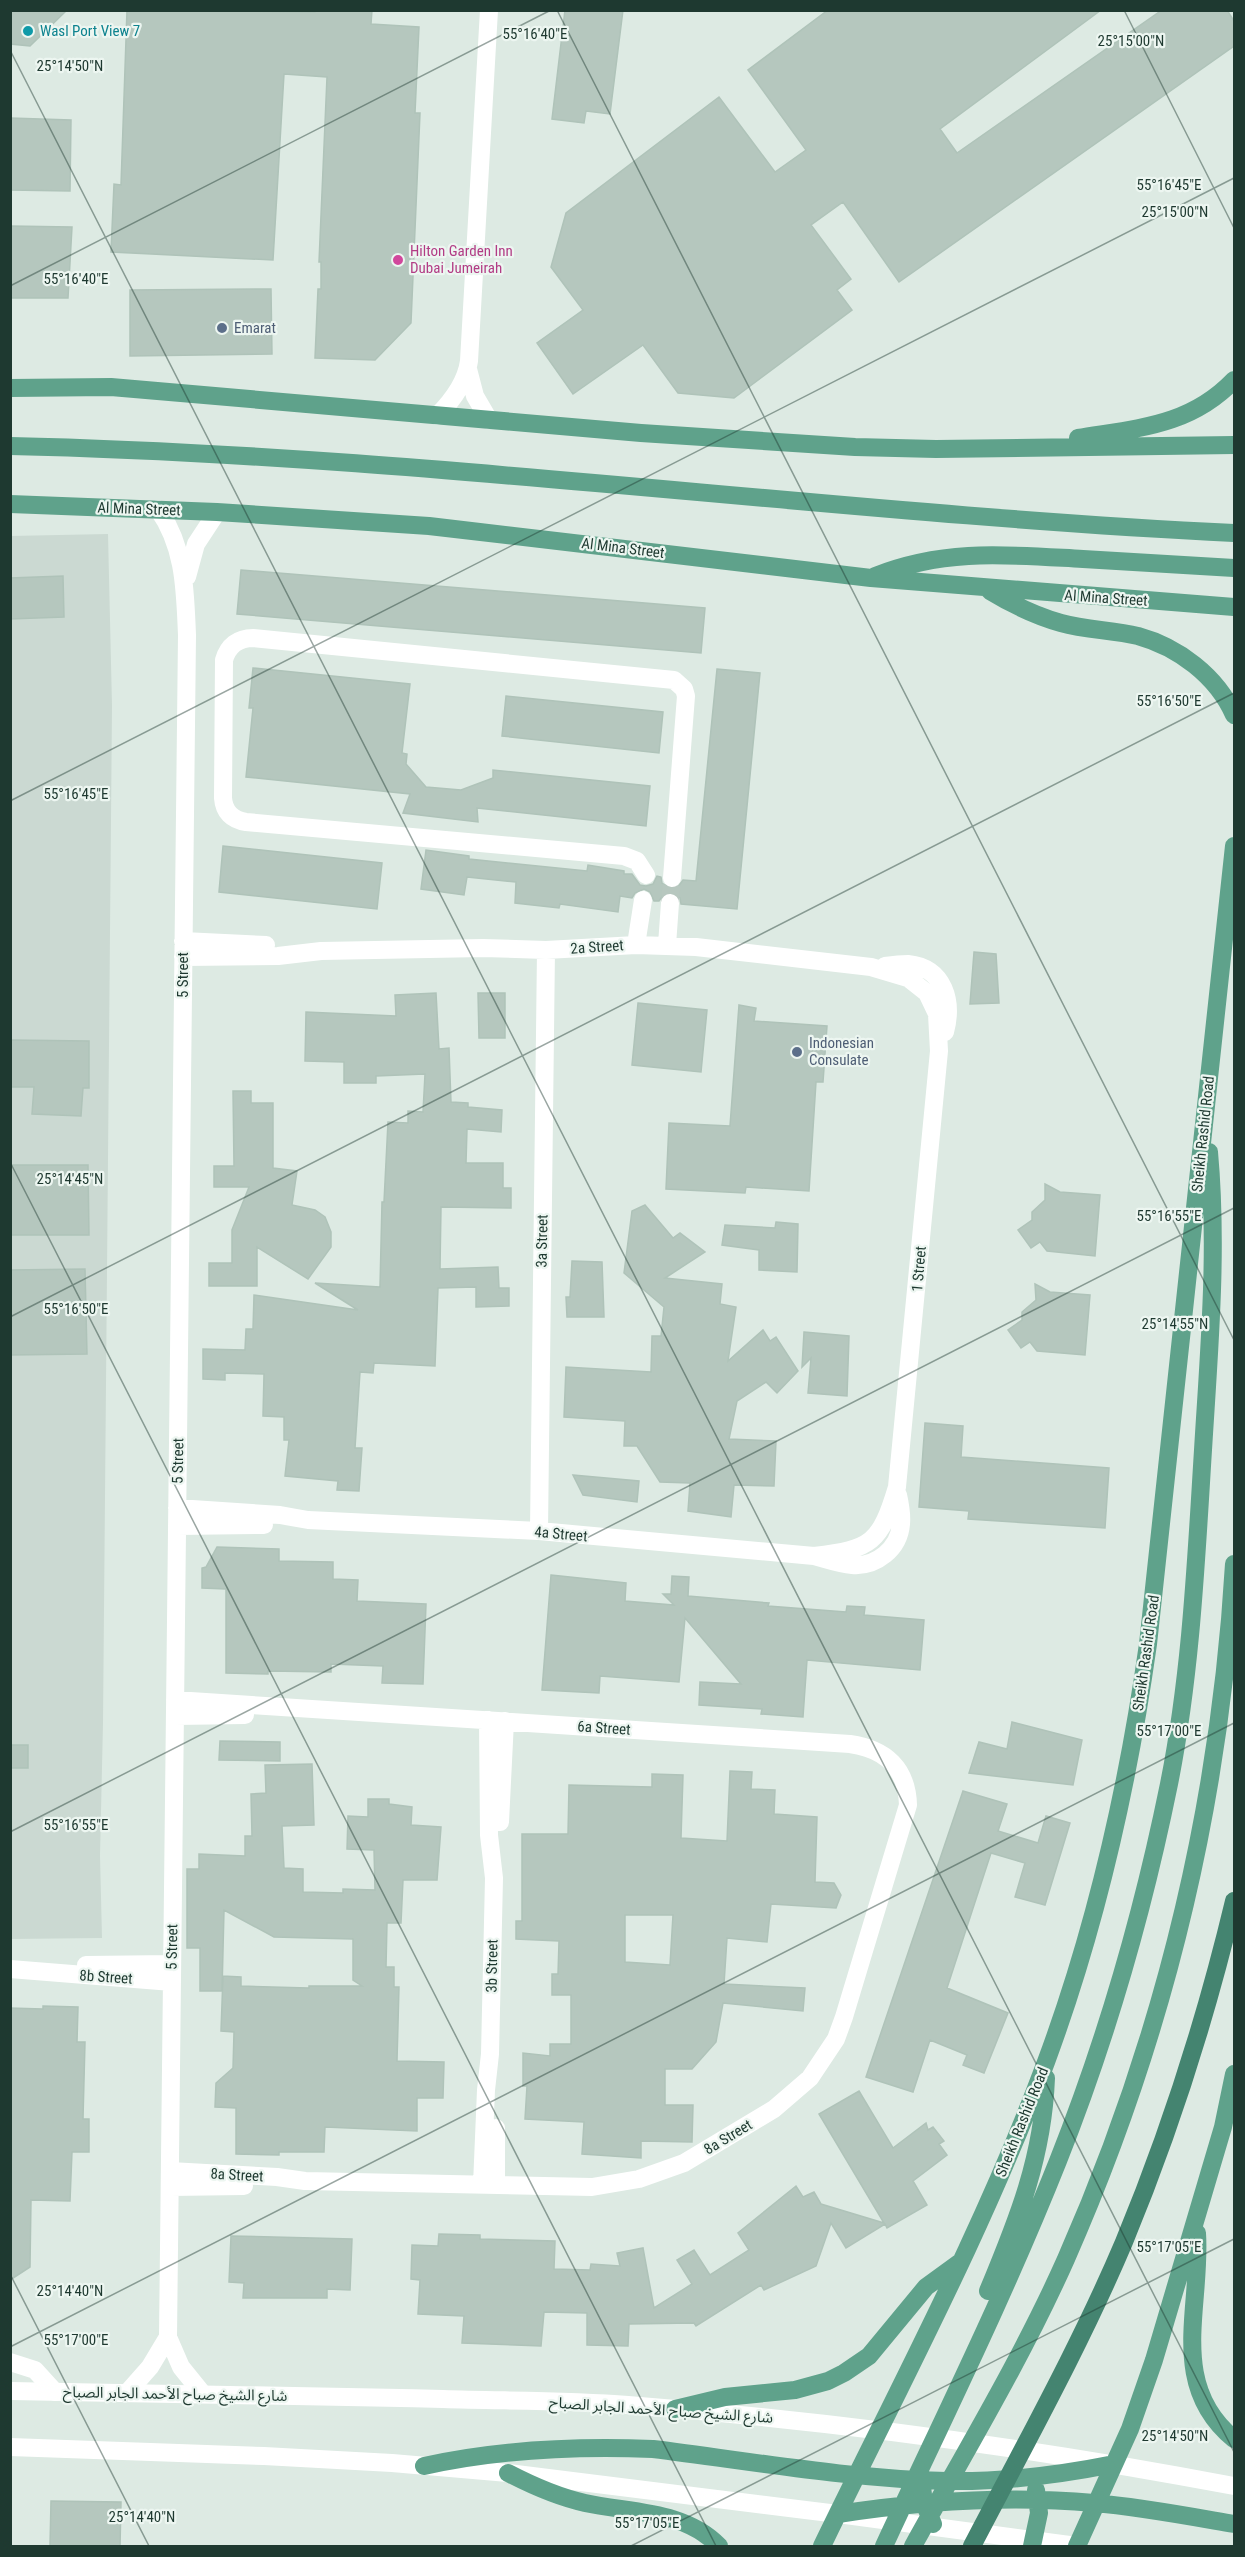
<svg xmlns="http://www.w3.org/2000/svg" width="1245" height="2557" font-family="'Roboto Condensed','Noto Sans Arabic',sans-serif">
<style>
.built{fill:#cbd9d2}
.building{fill:#b5c7be;stroke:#afc3b9;stroke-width:1.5;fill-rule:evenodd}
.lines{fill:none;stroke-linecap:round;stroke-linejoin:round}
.minor-tunnel{stroke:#b7c7bf;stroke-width:18;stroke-dasharray:18 9;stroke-linecap:butt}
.minor{stroke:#fff;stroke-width:18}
.secondary{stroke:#fff;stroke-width:18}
.primary{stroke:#5fa28b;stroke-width:18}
.trunk{stroke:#448470;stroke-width:18}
.ticks{fill:none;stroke:#1e3930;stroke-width:1.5;stroke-opacity:0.45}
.culture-dot{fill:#0f9aa8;stroke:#edf6f1;stroke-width:2}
.hotel-dot{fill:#d1479c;stroke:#edf6f1;stroke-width:2}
.service-dot{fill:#5c6f8a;stroke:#edf6f1;stroke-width:2}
.labels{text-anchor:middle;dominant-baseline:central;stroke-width:4.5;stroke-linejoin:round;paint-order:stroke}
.culture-label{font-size:15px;fill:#0d838f;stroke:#edf6f1;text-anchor:start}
.hotel-label{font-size:15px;fill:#b23c85;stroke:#edf6f1;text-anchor:start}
.service-label{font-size:15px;fill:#4e5e75;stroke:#edf6f1;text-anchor:start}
.street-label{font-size:15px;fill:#1e3930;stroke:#edf6f1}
.ticks-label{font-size:15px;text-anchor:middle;fill:#1e3930;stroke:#edf6f1;stroke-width:4.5;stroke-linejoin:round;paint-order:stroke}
</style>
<rect width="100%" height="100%" fill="#ddeae3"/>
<path class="built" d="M108,534l4,172 -9,1017 -3,133 2,82 -91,1 -1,-1403z"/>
<path class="building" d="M10,10h57l-37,36 -20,-2z
M127,10l188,2v-2h57l-1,14 48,3 -4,86h5l-9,210 -36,37 -60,-2 3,-69h3v-27h-2l8,-185 -43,-3 -11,186 -162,-8 3,-68 7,1z
M565,10h58l-13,104 -24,-3 -2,12 -32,-4z
M828,10h273l-161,119 17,24 205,-143h65l7,11v25l-335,236 -56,-80 -32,23 40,54 -14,11 15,20 -118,88 -56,-5 -35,-48 -70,49 -36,-51 46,-33 -32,-43 15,-54 153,-116 56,75 31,-22 -58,-80z
M10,118l61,2 -1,71 -60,-1z
M10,226l62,1 -4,71h-58z
M271,289l1,65 -142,2v-66z
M241,570l464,38 -4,45 -464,-39z
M63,576l1,41 -54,2v-41z
M253,668l157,16 -8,69 5,1 -1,10 20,23 35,3 32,-12v-8l157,16 -4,40 -169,-18 1,14 -75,-9 7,-19 -164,-17 7,-69h-4z
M717,669l43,4 -23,236 -56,-5 -1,-6 -9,-6 -6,1 -6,8h-5l-4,-9 -6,-3 -9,4 -3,5 -12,-2 -2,16 -58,-8 -1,4 -44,-5 1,-21 -49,-5 -3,18 -43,-6 5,-39 43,6v3l118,12 1,-6 36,6v3h8l8,11 6,1 7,-2 4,-8 4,1 1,6 9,6 6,-1 6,-8 13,1z
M506,696l157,16 -4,41 -157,-17z
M223,846l159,17 -5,46 -158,-17z
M974,952l22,2 3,49 -29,1z
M436,993l3,56 10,-1 2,54 17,1v4l34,3 -1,22 -34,-3 -1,34h37v25h8v20l-70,-1 -1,62 58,-2 1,21h10v18l-33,1v-20l-38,1 -3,78 -61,-3 -1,10 -13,-1 -5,76h7l-3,43 -22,-1 1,-9 -53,-5 4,-36h-5v-23l-21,-1 1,-42 -39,-1v7l-22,-1v-30l42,1 1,-21h7l1,-34 104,15 -43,-27 65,4 2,-85h2l4,-80 20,1v-12l15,1 2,-38 -49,2v7h-32v-21l-39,-1 1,-49 90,4 -1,-21z
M478,993h27v45h-26z
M638,1003l69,7 -6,62 -69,-7z
M739,1005l17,3 -2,13 73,5 -4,56h-7l-7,109 -63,-4 -1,6 -79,-4 3,-66 61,3z
M10,1040l79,1v47h-6l-2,28 -49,-2 2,-27h-24z
M233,1091h18v12h22v65l24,3 -5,34 23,5 10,7 6,15v15l-23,32 -51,-32v39h-48v-23h23v-33l17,-43h-35v-21h20z
M10,1165h78l1,70h-79z
M1045,1184l15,8 40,3 -5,61 -48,-5 -7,-9 -9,6 -13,-18 14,-10v-8l13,-12z
M645,1205l28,33 7,-5 25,19 -40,26 57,6 -2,20 16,3 -8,54 35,-31 7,11 6,-4 22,34 -21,22 -11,-11 -29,19 -8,38 47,2 -2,45 -40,-1 -3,32 -43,-6 2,-28 -30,-1 -23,-36h-13l1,-25 -61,-4 2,-50 85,5 1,-36h9l3,-29 -40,-34 8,-62z
M776,1222l22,2 -1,48 -38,-2v-20l-37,-5 3,-20 50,3z
M572,1261l30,1 2,55h-37l-1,-20h4z
M85,1269l2,85 -77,1v-85z
M1035,1284l15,8 40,3 -5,60 -48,-4 -7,-9 -9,6 -13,-18 14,-10v-8l14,-12z
M804,1332l45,4 -2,60 -39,-3 3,-35 -9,9z
M925,1423l38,3 -2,31 148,11 -4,60 -137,-9 1,-8 -50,-4z
M573,1475l66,6 -2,21 -54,-7z
M217,1547l62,2v12l54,1v17l25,1 -1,21 69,3 -3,80 -41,-1 1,-17 -52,-2v8l-63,-1v3l-42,-1v-84l-24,-1v-20l4,-1z
M551,1575l75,8 -1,18 49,4 -11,-11h8l1,-18 17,1 -1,19 81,7 -1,3 78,6 1,-6 18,1 -1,8 60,5 -4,50 -113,-10 -4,57 -42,-3 1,-5 -63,-4 1,-23 41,2 -56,-66 -6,64 -79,-6 -1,17 -57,-3z
M1012,1722l70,18 -9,45 -104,-12 10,-31 28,7z
M220,1741l60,1v19l-61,-1z
M10,1745h18v23h-18z
M312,1764l2,61 -32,1 2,42 19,1v23l40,1v-4l32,1 -1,-40 -27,-1 1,-33 20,1v-18h21v5l23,3 -1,18 30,2 -4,53h-34l-2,43h-14l-1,44h8v20h5l-2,74 47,1 -1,36h-26v33l-92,-4 -1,25h-45v3l-43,-1v-46l-21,-1 1,-24 17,-15 1,-36 -13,-1 2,-55 18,1v9l68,2v-2h53l-9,-6v-41l-79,-2 -50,-27 -2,81h-22v-43h-13v-79h12v-15l46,2v-20h7l-1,-42 15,-1 -1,-28z
M730,1771l22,1 -1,17 24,1 -1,24 43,3 -2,65 19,1 7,12 -5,13 -65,-4 -4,38 -40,-4 -3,46 81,4 -2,23 -80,-8 -7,39 -24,27h-27v36h28l-1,37 -51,-1v17l-59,-4 2,-32 -59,-3 2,-33h-4v-33l27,3v-12h21v-49h-19v-21h6l1,-33 -43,-2v-18h6v-87h46l1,-49 83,2v-13l31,1 -2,63 46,3zM625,1915h48l-3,50 -45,-3z
M963,1791l44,13 -9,27 40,12 8,-27 24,7 -25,82 -30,-8 10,-34 -34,-10 -44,135 61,25 -24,60 -21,-8 4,-10 -37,-15 -17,52 -47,-15z
M43,2006l35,1 -1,35h8l-2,77h6v33h-17l-2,49 -39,-1 -1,67 -20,13v-272l33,1z
M859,2091l34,57 33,-25 2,7 5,-3 11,14 -5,3 8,11 -34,26 14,24 -40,23 -2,-4 -39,24 -15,-25 -15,43 -52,24 -3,-5 -65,41 -2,-3 -65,1 -1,22 -41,-1v-32l-43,-1 -3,34 -79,-3 2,-27 -46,-2 2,-34 -9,-1 1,-34 26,1 1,-12 41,1v4l75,2 -1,28 36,1 1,-6 29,2 -3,-13 26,-5 11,60 38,-24 -15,-24 17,-10 16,25 39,-25 -11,-17 58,-47 7,11 11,-5 7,12 63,19 -65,-109z
M231,2236l121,3 -2,51 -23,-1v9h-84l1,-15 -15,-1z
M51,2501l70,1 -1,45h-70z"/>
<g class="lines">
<path class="minor-tunnel" d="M670,903l2,-25"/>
<path class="minor" d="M468,369l7,27 14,24
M437,416c15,-15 29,-33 32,-55l20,-351
M158,509c27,38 27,81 29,126l-19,1702 13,30 21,26
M187,577l9,-33 21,-32
M646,875l-9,-14 -13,-5 -378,-34c-14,-2 -22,-10 -23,-24l1,-138c4,-14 14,-22 29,-22l421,42 10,9 2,7 -14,182
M183,941l83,4
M636,945l7,-45
M667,945l3,-42
M183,957l95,-1 43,-5 162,-3 63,2 90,-5 60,2 175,20 37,11 19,15 10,21 2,37 -42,436c-17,56 -25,62 -83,69
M885,966c7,-1 16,-2 23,-2 37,4 45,38 37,68
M177,1508l103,7 28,5 231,11 275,25c12,3 25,8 38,9 24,2 47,-16 49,-41 1,-10 -1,-20 -3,-29
M177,1526l87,-1
M539,1531l7,-581
M175,1716l70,-1
M500,1822l5,-101
M86,1965l86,-1
M10,1969l162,13
M496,2128v57
M170,2171l107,6 28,4 287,6 47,-8 45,-16 90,-54 36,-31 26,-39 8,-22 64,-212c-1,-36 -22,-56 -58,-61l-675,-44
M482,2185l4,-95 4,-36 4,-176 -5,-43 -1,-115
M170,2187l74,-1
M10,2362l25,8 20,22
M127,2393l23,-26 18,-30"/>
<path class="secondary" d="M10,2391c145,3 289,4 433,8 62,2 124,1 185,6 204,16 406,43 606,81
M10,2447l254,9 128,7 116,10 330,41 239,32"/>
<path class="primary" d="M10,388l101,-1 530,46 214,14 81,2 298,-4
M1078,438c60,-10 112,-12 156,-58
M10,446c410,9 816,67 1224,87
M10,504l207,8 212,14 442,52 363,29
M875,576c71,-28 134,-21 208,-17 51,3 101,6 151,9
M990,591c23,14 46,25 71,32 25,7 51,7 77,13 40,11 79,40 96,79
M1197,2233c5,73 -30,151 37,206
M988,2291c30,-72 55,-134 58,-213
M675,2409l50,-12 70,-7 33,-9 16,-8 25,-17 57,-69 33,-24
M424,2466c76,-17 152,-20 229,-17 97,12 197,30 294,32 56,1 112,-6 167,-17
M920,2470l4,33 9,21
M508,2473c25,13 50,24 77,30 46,10 99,7 134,43
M838,2514c85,-13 170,-19 256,-11 47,4 94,13 140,21
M822,2546c77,-159 162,-317 224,-484 50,-135 82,-276 102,-418l86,-798
M884,2546c59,-127 122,-254 174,-385 48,-121 85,-249 111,-377 22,-110 27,-222 34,-334 6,-99 15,-199 6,-298
M913,2546c52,-94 109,-188 153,-287 97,-220 154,-455 168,-695
M1032,2546l7,-33 -3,-23
M1077,2546l53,-117 24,-69 69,-233 11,-53"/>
<path class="trunk" d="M972,2546c52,-100 108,-200 152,-304 46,-111 82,-224 110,-341"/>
</g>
<path class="ticks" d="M557,10l677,1330M1124,10l110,218M10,50l1224,2402M10,286l541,-276M10,801l1224,-623M10,1162l706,1384M10,1317l1224,-624M10,1832l1224,-624M10,2274l139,272M10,2347l1224,-624M631,2546l603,-307"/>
<circle class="culture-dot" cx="28" cy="31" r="6"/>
<circle class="hotel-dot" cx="398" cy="260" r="6"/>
<g class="service-dot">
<circle cx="222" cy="328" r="6"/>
<circle cx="797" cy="1052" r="6"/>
</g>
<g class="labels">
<g class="culture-label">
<text x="40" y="31">Wasl Port View 7</text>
</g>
<g class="hotel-label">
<text x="410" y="251">Hilton Garden Inn<tspan x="410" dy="17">Dubai Jumeirah</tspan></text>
</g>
<g class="service-label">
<text x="234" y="328">Emarat</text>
<text x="809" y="1043">Indonesian<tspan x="809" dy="17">Consulate</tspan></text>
</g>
<g class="street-label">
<text transform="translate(139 509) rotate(2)">Al Mina Street</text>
<text transform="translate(623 548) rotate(7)">Al Mina Street</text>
<text transform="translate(1106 598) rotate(4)">Al Mina Street</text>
<text transform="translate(597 947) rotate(-4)">2a Street</text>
<text transform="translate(183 975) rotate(-90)">5 Street</text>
<text transform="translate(1203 1134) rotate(-84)">Sheikh Rashid Road</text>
<text transform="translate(542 1241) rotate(-89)">3a Street</text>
<text transform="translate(919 1269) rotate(-85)">1 Street</text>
<text transform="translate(178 1461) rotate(-89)">5 Street</text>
<text transform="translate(561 1534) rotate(5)">4a Street</text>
<text transform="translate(1146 1653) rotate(-82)">Sheikh Rashid Road</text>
<text transform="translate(604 1728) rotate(4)">6a Street</text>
<text transform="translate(172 1947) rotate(-89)">5 Street</text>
<text transform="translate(492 1966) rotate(-89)">3b Street</text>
<text transform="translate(106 1977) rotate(4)">8b Street</text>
<text transform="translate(1022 2122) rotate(-68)">Sheikh Rashid Road</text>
<text transform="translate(728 2137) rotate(-31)">8a Street</text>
<text transform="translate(237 2175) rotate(3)">8a Street</text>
<text transform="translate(175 2394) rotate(1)">شارع الشيخ صباح الأحمد الجابر الصباح</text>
<text transform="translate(661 2410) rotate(4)">شارع الشيخ صباح الأحمد الجابر الصباح</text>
</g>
</g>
<g class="ticks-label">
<text x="535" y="39">55°16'40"E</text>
<text x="1131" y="46">25°15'00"N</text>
<text x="70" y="71">25°14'50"N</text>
<text x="1169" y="190">55°16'45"E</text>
<text x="1175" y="217">25°15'00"N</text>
<text x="76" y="284">55°16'40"E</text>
<text x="1169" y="706">55°16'50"E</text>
<text x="76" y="799">55°16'45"E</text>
<text x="70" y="1184">25°14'45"N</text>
<text x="1169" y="1221">55°16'55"E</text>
<text x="76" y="1314">55°16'50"E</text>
<text x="1175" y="1329">25°14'55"N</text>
<text x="1169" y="1736">55°17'00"E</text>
<text x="76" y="1830">55°16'55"E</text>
<text x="1169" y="2252">55°17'05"E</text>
<text x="70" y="2296">25°14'40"N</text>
<text x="76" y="2345">55°17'00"E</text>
<text x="1175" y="2441">25°14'50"N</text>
<text x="142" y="2522">25°14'40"N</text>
<text x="647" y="2528">55°17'05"E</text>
</g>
<rect width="1245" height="2557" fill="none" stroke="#1e3930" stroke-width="24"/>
</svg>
